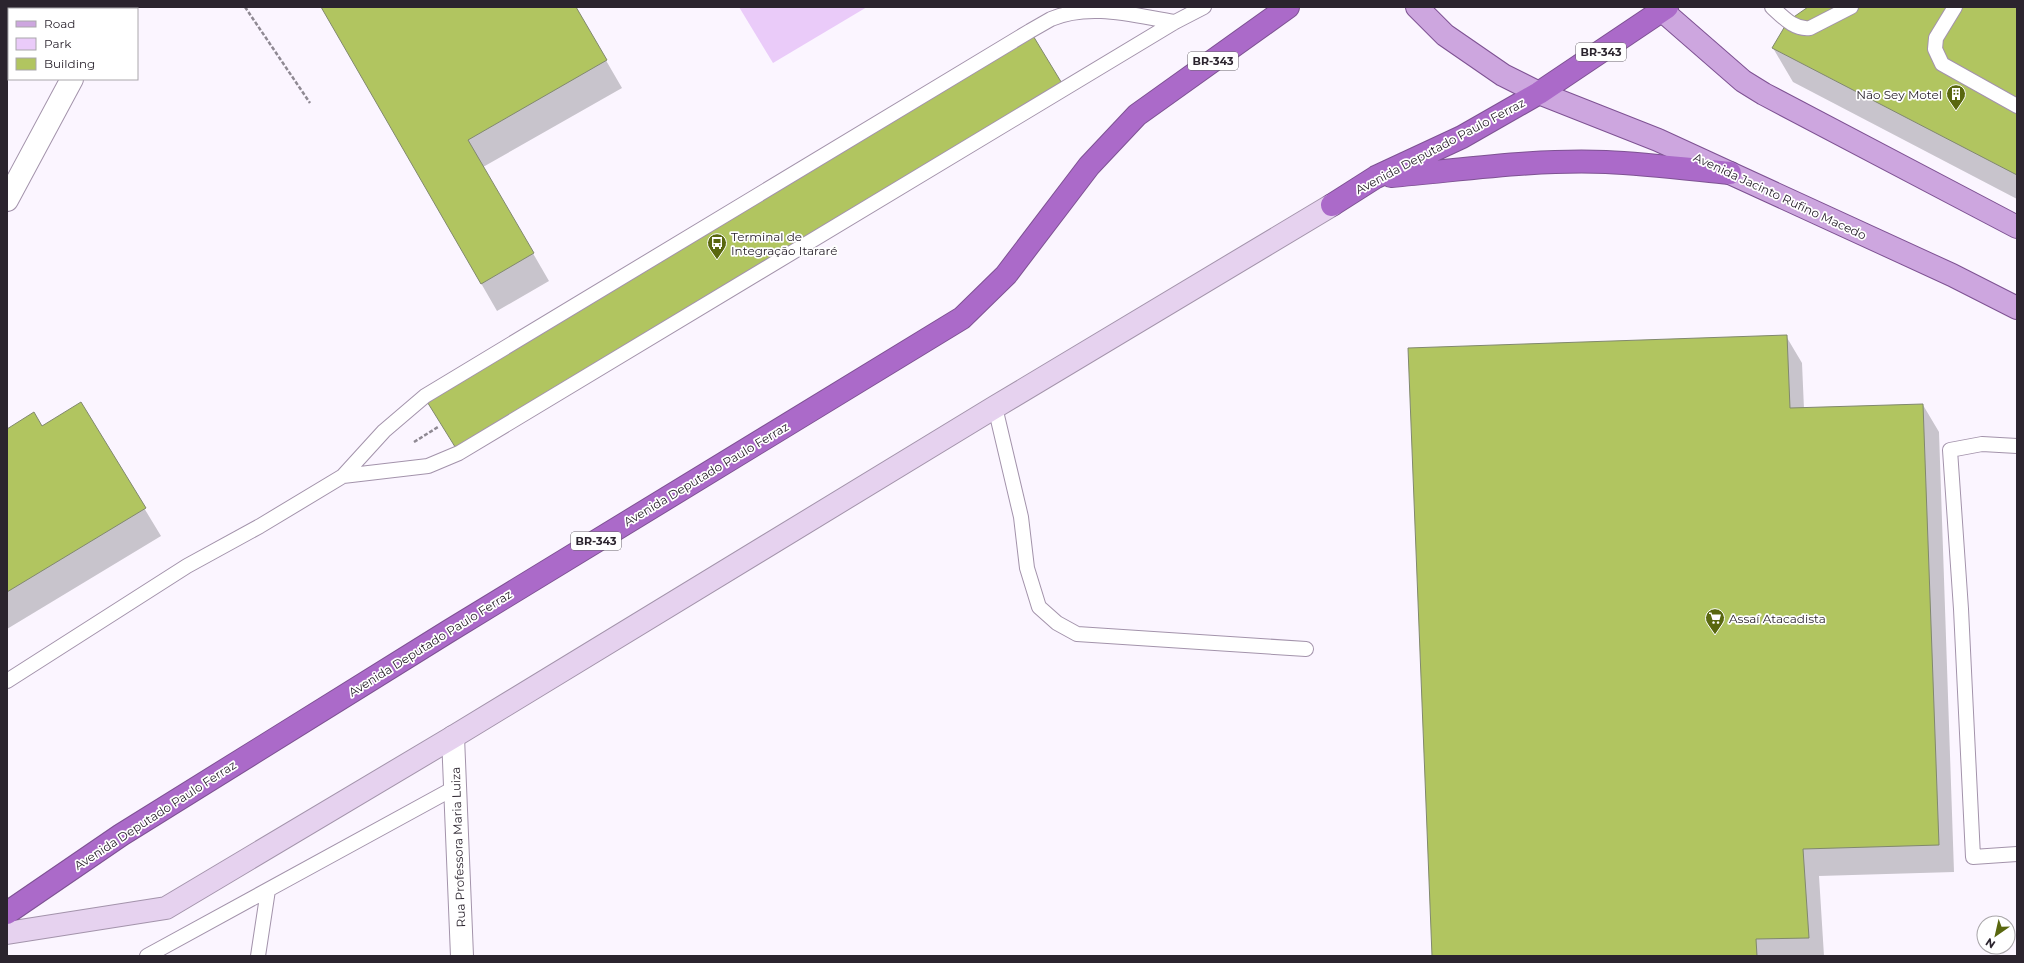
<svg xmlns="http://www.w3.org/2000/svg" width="2024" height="963" font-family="Montserrat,sans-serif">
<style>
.green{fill:#eacbf9}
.shadow{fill:#0003}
.building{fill:#b1c560;stroke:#81886e}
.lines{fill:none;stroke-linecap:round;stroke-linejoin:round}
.lane-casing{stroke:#a393ab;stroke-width:16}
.street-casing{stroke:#a393ab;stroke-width:24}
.secondary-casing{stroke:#a393ab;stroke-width:24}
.primary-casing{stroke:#7e5293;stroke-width:24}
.highway-casing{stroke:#7e5293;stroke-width:24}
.path{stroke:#8f8993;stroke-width:2.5;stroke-dasharray:4 2;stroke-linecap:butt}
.lane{stroke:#fff;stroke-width:14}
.street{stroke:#fff;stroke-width:22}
.secondary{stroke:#e6d2ef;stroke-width:22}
.primary{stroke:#cda6df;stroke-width:22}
.highway{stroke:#ab6ac9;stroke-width:22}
.labels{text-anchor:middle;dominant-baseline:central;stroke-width:3.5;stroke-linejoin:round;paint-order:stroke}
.shield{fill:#fff;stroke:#6b666d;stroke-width:1}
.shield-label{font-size:11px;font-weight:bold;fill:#2b242e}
.poi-label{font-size:12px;fill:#2b242e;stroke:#fff;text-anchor:start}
.street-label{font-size:12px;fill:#2b242e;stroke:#fff}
</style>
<rect width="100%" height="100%" fill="#fbf5ff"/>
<path class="green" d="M739,7h128l-94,56z"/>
<path class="shadow" d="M322,7h253l47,81 -139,79 66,114 -52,30z
M1810,7h207v192l-224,-117 -20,-34z
M1786,336l16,27 2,46 119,-4 16,27 15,440 -135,4 5,80h-391z
M81,404l80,132 -154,93v-199l35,-3z"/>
<path class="building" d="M321,7h255l31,53 -139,80 66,113 -53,31z
M1808,7h209v168l-245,-127 16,-27z
M1032,34l31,51 -606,365 -31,-50z
M1787,335l3,73 133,-4 16,441 -136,4 6,89 -53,1 1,17h-325l-24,-608z
M81,402l65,106 -139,84v-163l27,-17 8,14z"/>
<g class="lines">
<defs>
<path id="lane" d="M1772,7c11,10 22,23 38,21l41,-21
M1955,7l-19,31 -1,11 7,15 75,42
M995,407l26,110 6,51 12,39 18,16 20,11 229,15
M2017,446l-35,-2 -32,6 11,159 12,248 44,-3
M343,476l85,-10 31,-13 716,-431 29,-15
M7,681l180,-115 73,-40 83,-50 41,-45 41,-35 605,-365c7,-4 14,-8 21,-12 39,-17 85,-3 124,3
M147,956l309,-169
M258,956l10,-66"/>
<path id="street" d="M110,9l1,-2
M7,200l65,-121
M453,737l9,219"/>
<path id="secondary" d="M7,933l159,-25 287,-171 542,-330 337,-202"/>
<path id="primary" d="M1417,7l28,28 58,40 36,18 119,47 294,135 65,33
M1658,7l85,74 21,13 253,133"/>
<path id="highway" d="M1391,176c71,-6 144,-17 215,-14 41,2 83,7 124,11
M1332,205l44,-28 86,-40 77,-44 128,-86
M7,913l114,-78 328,-204 513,-313 44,-43 83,-109 48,-51 151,-108"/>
</defs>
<use href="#lane" class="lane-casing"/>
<use href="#street" class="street-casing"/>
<use href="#secondary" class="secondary-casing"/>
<use href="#primary" class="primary-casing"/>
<use href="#highway" class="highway-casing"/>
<path class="path" d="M245,7l65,96
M414,442l24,-15"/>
<use href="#lane" class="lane"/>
<use href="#street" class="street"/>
<use href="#secondary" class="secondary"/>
<use href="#primary" class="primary"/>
<use href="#highway" class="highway"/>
</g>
<defs>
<symbol id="building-pin" viewBox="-11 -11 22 30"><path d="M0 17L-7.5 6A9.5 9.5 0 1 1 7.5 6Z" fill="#59670f" stroke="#fff"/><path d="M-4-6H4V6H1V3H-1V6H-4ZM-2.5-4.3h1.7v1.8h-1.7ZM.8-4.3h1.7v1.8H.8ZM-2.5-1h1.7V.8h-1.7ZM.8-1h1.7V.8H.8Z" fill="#fff"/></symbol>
<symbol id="bus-pin" viewBox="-11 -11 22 30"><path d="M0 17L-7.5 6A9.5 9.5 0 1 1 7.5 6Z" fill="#59670f" stroke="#fff"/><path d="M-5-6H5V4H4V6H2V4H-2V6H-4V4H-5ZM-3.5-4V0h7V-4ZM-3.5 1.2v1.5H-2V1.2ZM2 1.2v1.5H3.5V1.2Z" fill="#fff"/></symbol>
<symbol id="supermarket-pin" viewBox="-11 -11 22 30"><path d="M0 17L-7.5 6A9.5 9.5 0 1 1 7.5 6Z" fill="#59670f" stroke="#fff"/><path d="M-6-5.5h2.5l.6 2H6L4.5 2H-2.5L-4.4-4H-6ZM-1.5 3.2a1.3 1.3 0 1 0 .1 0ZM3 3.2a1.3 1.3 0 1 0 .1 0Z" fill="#fff"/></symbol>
</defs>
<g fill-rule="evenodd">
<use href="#building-pin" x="1945" y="83" width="22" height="30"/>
<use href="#bus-pin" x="706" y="232" width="22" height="30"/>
<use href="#supermarket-pin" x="1704" y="607" width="22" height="30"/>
</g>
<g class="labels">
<g class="shield">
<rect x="1576" y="43" width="50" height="18" rx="3"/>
<rect x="1188" y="52" width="50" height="18" rx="3"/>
<rect x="571" y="532" width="50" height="18" rx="3"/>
</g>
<g class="shield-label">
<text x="1601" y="52">BR-343</text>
<text x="1213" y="61">BR-343</text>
<text x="596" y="541">BR-343</text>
</g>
<g class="poi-label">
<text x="1942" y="94" text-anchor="end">Não Sey Motel</text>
<text x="731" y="236">Terminal de<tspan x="731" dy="14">Integração Itararé</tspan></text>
<text x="1729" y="618">Assaí Atacadista</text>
</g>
<g class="street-label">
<text transform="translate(1440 146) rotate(-28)">Avenida Deputado Paulo Ferraz</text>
<text transform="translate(1780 196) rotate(25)">Avenida Jacinto Rufino Macedo</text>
<text transform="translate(706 474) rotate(-31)">Avenida Deputado Paulo Ferraz</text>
<text transform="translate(430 643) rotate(-32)">Avenida Deputado Paulo Ferraz</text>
<text transform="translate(155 815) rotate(-33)">Avenida Deputado Paulo Ferraz</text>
<text transform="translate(458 847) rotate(-92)">Rua Professora Maria Luiza</text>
</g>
</g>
<rect width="2024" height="963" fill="none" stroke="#2b242e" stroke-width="16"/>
<rect x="8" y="8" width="130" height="72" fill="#ffffff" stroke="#aaa7ab"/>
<rect x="16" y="21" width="20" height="6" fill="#cda6df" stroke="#aaa7ab"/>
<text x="44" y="28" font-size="12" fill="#2b242e">Road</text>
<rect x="16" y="38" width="20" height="12" fill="#eacbf9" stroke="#aaa7ab"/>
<text x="44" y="48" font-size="12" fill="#2b242e">Park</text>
<rect x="16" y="58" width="20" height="12" fill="#b1c560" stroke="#aaa7ab"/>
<text x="44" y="68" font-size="12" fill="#2b242e">Building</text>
<g transform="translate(1996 935) rotate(214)"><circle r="19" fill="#ffffff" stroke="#aaa7ab"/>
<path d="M0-3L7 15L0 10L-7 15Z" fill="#59670f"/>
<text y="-6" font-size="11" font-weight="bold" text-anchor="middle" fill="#2b242e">N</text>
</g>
</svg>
